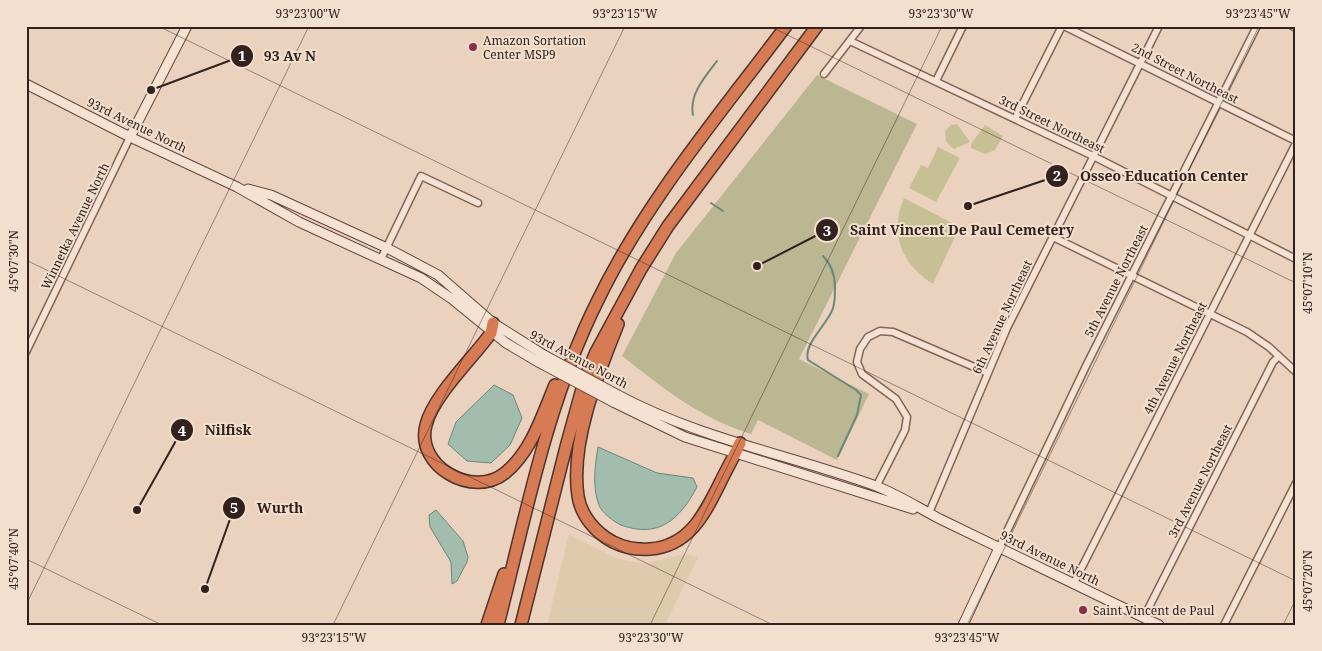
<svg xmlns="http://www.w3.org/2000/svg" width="1322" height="651" font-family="'Noto Serif',serif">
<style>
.farmland{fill:#dfcaad}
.green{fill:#c7c094}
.cemetery{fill:#bcb793}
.water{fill:#a2bdae;stroke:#6a897a}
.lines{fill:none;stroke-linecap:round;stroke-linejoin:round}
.stream{stroke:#6a897a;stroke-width:2}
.street-casing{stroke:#826459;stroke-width:9}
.secondary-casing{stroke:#63463c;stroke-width:11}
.highway-casing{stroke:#50342d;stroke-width:14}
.street{stroke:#f6e2d2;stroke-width:6}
.secondary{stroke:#f6e2d2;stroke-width:9}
.highway{stroke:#d67b54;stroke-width:11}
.secondary-bridge-casing{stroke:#63463c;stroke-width:11;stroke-linecap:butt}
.secondary-bridge{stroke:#f6e2d2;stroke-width:9}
.ticks{fill:none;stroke:#32211c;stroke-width:1;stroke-opacity:0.45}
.poi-dot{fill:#8d2d46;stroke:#f2dfce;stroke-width:2}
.labels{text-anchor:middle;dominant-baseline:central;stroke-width:4;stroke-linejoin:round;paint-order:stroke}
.poi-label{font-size:12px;fill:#32211c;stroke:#f2dfce;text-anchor:start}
.street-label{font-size:12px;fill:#32211c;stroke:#f2dfce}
.leader{fill:none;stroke:#32211c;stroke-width:2}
.callout-dot{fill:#32211c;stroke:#f2dfce;stroke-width:2}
.mark-label{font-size:15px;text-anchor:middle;font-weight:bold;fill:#fff}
.callout-label{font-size:14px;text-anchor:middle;font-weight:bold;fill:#32211c;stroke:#f2dfce;stroke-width:4;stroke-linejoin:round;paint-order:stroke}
.neatline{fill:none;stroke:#32211c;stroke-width:2}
.ticks-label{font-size:12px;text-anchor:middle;fill:#32211c}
</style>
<rect width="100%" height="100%" fill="#ead2bf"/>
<path class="farmland" d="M569,534l47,24 17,4 14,1 37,-9 14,3 -33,68h-118z"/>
<path class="green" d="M957,124l13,18 -16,7 -8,-7 -1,-11 6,-6z
M985,125l18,11 -8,14 -10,4 -14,-6v-4z
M938,147l22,11 -24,44 -27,-14 12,-23 7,3z
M904,198l52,27 2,5 -25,54c-32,-20 -44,-52 -29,-86z"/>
<path class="cemetery" d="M817,75l100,49 -118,235 70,35 -32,66 -79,-40 -7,14c-53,-17 -85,-44 -129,-78l54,-103z"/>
<path class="water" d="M494,385l19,10 9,23 -12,27 -19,18 -24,-2 -19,-17 8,-22z
M598,447l59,26 36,5 4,9c-17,32 -38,52 -76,38 -7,-3 -20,-13 -22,-20 -7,-18 -4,-40 -1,-58z
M436,510l27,31 5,16 -1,5 -10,19 -5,3 -1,-22 -21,-35 -1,-12z"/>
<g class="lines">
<path class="stream" d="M693,115c-4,-21 12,-38 24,-54
M711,203l12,8
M823,256c9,9 12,19 12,32 0,6 0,14 -2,20 -4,15 -30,35 -25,52l48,30 5,5 -4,20 -19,41"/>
<defs>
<path id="street" d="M1064,26l232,115
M1292,26l4,2
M850,41l243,115 203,103
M824,74l37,-48
M936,81l27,-55
M1015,119l47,-93
M1053,237l194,95 22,15 27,25
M381,259l40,-83 57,27
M26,352l104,-215
M876,487l29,-57 2,-13 -11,-18 -34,-25 -5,-12 3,-13 8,-12 12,-6 13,1 95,41
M929,513l78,-185 152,-302
M999,548l87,-182 171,-340
M1074,583l222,-440
M1144,617l129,-255 5,-5
M1224,625l72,-142"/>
<path id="secondary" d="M26,84l104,53 107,50 62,35 122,56 31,21 54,44 34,20
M130,137l57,-111
M248,189l23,6 116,53 51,27 55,48 51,32
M618,395c80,43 172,60 258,91 23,9 43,22 64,33l219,106
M613,402l72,35 228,72
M963,625l36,-77"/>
<path id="highway" d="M493,323l-2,10c-18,25 -58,63 -65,92 -11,41 47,74 79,48 26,-21 37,-57 50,-88
M618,324c-20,50 -48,118 -40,172 3,20 18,37 35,46 12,6 24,8 37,7 39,-3 54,-34 70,-66 6,-13 14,-26 20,-40
M487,625l17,-51
M498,625c28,-110 49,-223 100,-325 48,-99 122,-186 188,-274
M521,625l46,-182 18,-65 11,-26 45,-83 27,-43 149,-200"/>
</defs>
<use href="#street" class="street-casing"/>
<use href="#secondary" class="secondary-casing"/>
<use href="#highway" class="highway-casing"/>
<use href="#street" class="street"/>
<use href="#secondary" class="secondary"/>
<use href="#highway" class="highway"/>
<defs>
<path id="secondary-bridge" d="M544,355l74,40
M540,363l73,39"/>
</defs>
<use href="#secondary-bridge" class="secondary-bridge-casing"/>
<use href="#secondary-bridge" class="secondary-bridge"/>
</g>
<path class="ticks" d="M158,26l1138,555M769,26l527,257M26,260l747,365M26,559l136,66M26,605l283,-579M333,625l292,-599M650,625l292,-599M967,625l292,-599M1283,625l13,-26"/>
<g class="poi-dot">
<circle cx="473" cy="47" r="5"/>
<circle cx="1083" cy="610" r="5"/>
</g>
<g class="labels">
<g class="poi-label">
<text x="483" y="40">Amazon Sortation<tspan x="483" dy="14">Center MSP9</tspan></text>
<text x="1093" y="610">Saint Vincent de Paul</text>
</g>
<g class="street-label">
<text transform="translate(1185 73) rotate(27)">2nd Street Northeast</text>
<text transform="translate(1052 124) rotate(26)">3rd Street Northeast</text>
<text transform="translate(137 125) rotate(26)">93rd Avenue North</text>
<text transform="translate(75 226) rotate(-64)">Winnetka Avenue North</text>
<text transform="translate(1116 281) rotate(-63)">5th Avenue Northeast</text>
<text transform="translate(1002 317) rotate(-65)">6th Avenue Northeast</text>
<text transform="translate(1175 358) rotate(-63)">4th Avenue Northeast</text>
<text transform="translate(579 359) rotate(28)">93rd Avenue North</text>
<text transform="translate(1200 481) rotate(-63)">3rd Avenue Northeast</text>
<text transform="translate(1050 558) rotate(26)">93rd Avenue North</text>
</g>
</g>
<path class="leader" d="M151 90L242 56M968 206L1057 176M757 266L827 230M137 510L182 430M205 589L234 508"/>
<g class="callout-dot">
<circle cx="151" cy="90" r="5"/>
<circle cx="968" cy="206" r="5"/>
<circle cx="757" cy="266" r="5"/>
<circle cx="137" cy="510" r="5"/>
<circle cx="205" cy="589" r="5"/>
<circle cx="242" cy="56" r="12"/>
<circle cx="1057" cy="176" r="12"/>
<circle cx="827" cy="230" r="12"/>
<circle cx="182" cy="430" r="12"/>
<circle cx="234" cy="508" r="12"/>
</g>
<g class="mark-label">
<text x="242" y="61">1</text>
<text x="1057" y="181">2</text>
<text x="827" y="236">3</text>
<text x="182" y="436">4</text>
<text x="234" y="513">5</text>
</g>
<g class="callout-label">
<text x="290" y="61">93 Av N</text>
<text x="1164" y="181">Osseo Education Center</text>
<text x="962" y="235">Saint Vincent De Paul Cemetery</text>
<text x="228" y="435">Nilfisk</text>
<text x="280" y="513">Wurth</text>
</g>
<rect width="1322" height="651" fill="none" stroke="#f2dfce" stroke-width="55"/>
<rect x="28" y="28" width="1266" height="596" class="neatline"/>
<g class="ticks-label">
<text x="308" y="18">93°23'00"W</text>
<text x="625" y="18">93°23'15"W</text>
<text x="941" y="18">93°23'30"W</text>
<text x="1258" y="18">93°23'45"W</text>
<text transform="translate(14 261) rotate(-90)" y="4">45°07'30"N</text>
<text transform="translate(1308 283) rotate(-90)" y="4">45°07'10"N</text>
<text transform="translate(14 559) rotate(-90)" y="4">45°07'40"N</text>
<text transform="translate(1308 581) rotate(-90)" y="4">45°07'20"N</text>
<text x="334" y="642">93°23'15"W</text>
<text x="651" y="642">93°23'30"W</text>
<text x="967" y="642">93°23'45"W</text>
</g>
</svg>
